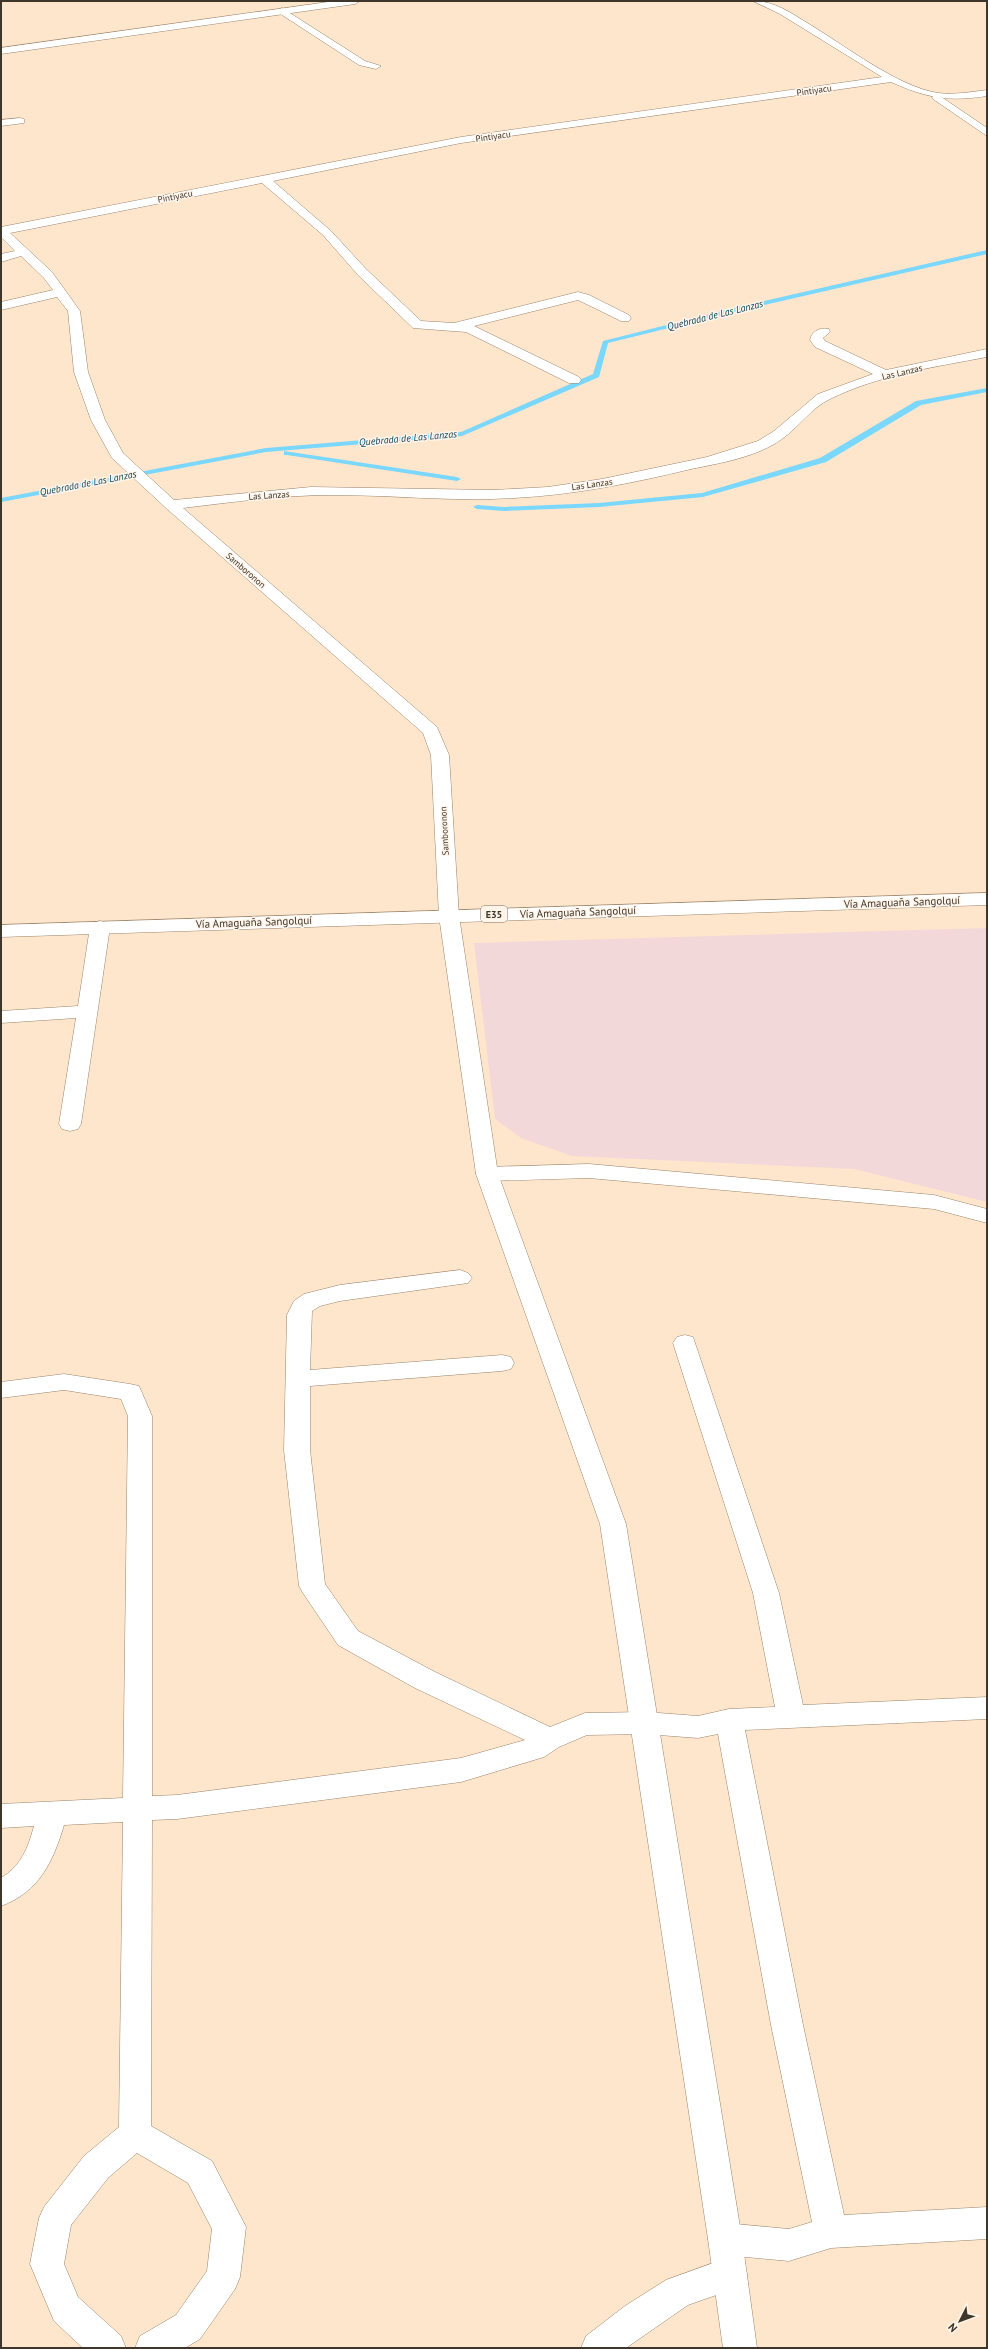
<svg xmlns="http://www.w3.org/2000/svg" width="988" height="2349" font-family="'PT Sans',sans-serif">
<style>
.industrial{fill:#f3d8da}
.lines{fill:none;stroke-linecap:round;stroke-linejoin:round}
.stream{fill:#7ad7fd;fill-rule:evenodd}
.lane-casing{stroke:#99846b;stroke-width:1}
.street-casing{stroke:#99846b;stroke-width:1}
.highway-casing{stroke:#99846b;stroke-width:1}
.lane{fill:#fff;fill-rule:evenodd}
.street{fill:#fff;fill-rule:evenodd}
.highway{fill:#fff;fill-rule:evenodd}
.labels{text-anchor:middle;dominant-baseline:central;stroke-width:3;stroke-linejoin:round;paint-order:stroke}
.far-street-label{font-size:9px;fill:#3e352b;stroke:#fff5ea}
.far-water-label{font-size:10px;font-style:italic;fill:#0d4558;stroke:#fff5ea}
.shield{fill:#fff5ea;stroke:#786f64;stroke-width:1}
.shield-label{font-size:10px;font-weight:bold;fill:#3e352b}
.street-label{font-size:11px;fill:#3e352b;stroke:#fff5ea}
</style>
<rect width="100%" height="100%" fill="#fde6cb"/>
<path class="industrial" d="M987,928v274l-133,-33 -282,-13 -51,-18 -26,-19 -21,-176z"/>
<g class="lines">
<path class="stream" d="M987,250v4l-253,58 -126,31 -9,34 -137,59 -196,16 -265,50v-4l265,-50 195,-16 132,-58 10,-33 131,-33z
M987,388v4l-66,13 -95,57 -123,35 -104,10 -95,4 -27,-2 -4,-2 4,-2 27,2 95,-4 103,-10 118,-35 96,-57z
M284,451l173,26 4,2 -4,2 -170,-26h-3z"/>
<defs>
<path id="lane" d="M282,8l83,53 16,5 -5,3 -17,-4 -80,-52 -2,-2z
M937,94l50,34v8l-54,-37 -1,-2z
M20,118l4,1v4l-23,3v-6z
M100,921l7,2 3,4 -29,197 -3,5 -8,2 -8,-2 -3,-5 17,-106 -75,5v-12l77,-5 12,-79 3,-4z
M589,1164l345,31 53,14v14l-53,-14 -345,-31 -102,3 -8,-2 -3,-5 3,-5 8,-2z
M460,1270l8,3 4,5 -4,5 -128,18 -20,5 -8,5 -2,59 192,-15 9,2 3,6 -3,6 -9,2 -192,15v64l15,134 33,47 77,41 115,55 35,-14 61,-1 52,4 31,-7 46,-2 -22,-114 -80,-250 4,-6 8,-2 8,2 86,256 24,112 184,-8v22l-242,11 58,295 41,190 143,-8v32l-156,9 -42,13 -64,-6 -12,-5 -5,-11 5,-11 12,-5 64,6 23,-7 -41,-197 -53,-291 -20,4 -52,-4 -59,1 -28,12 -15,10 -83,25 -284,37 -25,1 -1,306 61,35 34,66 -6,50 -5,12 -35,50 -15,9h-50l5,-12 36,-21 31,-44 5,-42 -24,-46 -51,-30 -29,25 -37,47 -7,39 14,33 43,39 5,12h-43l-29,-27 -24,-57 9,-46 5,-11 40,-51 35,-29 4,-305 -59,3c-11,37 -25,67 -63,81v-28c20,-12 27,-30 33,-52l-33,2v-24l122,-6 5,-382 -7,-17 -57,-9 -63,8v-16l63,-8 66,10 9,2 13,30v380l25,-1 284,-37 64,-18 -110,-52 -77,-43 -35,-52 -4,-7 -15,-136 3,-135 7,-14 10,-7 36,-9z
M730,2257l12,5 5,12 -5,12 -54,19 -62,43h-45l5,-12 39,-30 41,-26z"/>
<path id="street" d="M335,1h25l-5,3 -354,50v-6z
M753,1c22,0 38,12 56,23 35,21 89,63 129,69 16,2 33,-1 49,-3v6c-39,6 -60,2 -96,-14l-430,61 -188,38 58,50 35,38 55,52 33,2 124,-31 11,3 40,20 2,3 -2,3h-8l-43,-21 -104,26 105,51 2,3 -2,3h-10l-103,-51 -53,-4 -55,-53 -35,-40 -61,-52 -252,50 42,39 28,39 8,61 17,48 18,33 51,47 137,-13 183,3 54,-3 54,-8 105,-22 51,-16 16,-10 44,-37 55,-20 -58,-27 -5,-7c2,-9 10,-13 19,-11l1,3 -7,6 2,3 61,29 101,-21v8c-53,10 -108,18 -157,42 -19,9 -31,28 -48,40 -25,18 -61,24 -91,30 -58,14 -117,26 -177,29 -61,4 -120,-3 -181,-3 -50,0 -100,7 -150,13l254,219 12,28 10,161 39,258 128,350 116,715 15,109h-34l-15,-109 -108,-715 -124,-350 -37,-258 -8,-161 -8,-22 -257,-225 -54,-50 -21,-38 -17,-48 -6,-61 -11,-14 -56,13v-8l52,-12 -9,-12 -23,-22 -20,6v-8l14,-3 -14,-14v-10l460,-90 421,-60 -102,-63z"/>
<path id="highway" d="M987,893v12l-986,32v-12z"/>
</defs>
<use href="#lane" class="lane-casing"/>
<use href="#street" class="street-casing"/>
<use href="#highway" class="highway-casing"/>
<use href="#lane" class="lane"/>
<use href="#street" class="street"/>
<use href="#highway" class="highway"/>
</g>
<g class="labels">
<g class="far-street-label">
<text transform="translate(814 90) rotate(-8)">Pintiyacu</text>
<text transform="translate(493 136) rotate(-8)">Pintiyacu</text>
<text transform="translate(175 196) rotate(-11)">Pintiyacu</text>
<text transform="translate(902 372) rotate(-13)">Las Lanzas</text>
<text transform="translate(592 484) rotate(-8)">Las Lanzas</text>
<text transform="translate(269 495) rotate(-4)">Las Lanzas</text>
<text transform="translate(246 570) rotate(41)">Samboronon</text>
<text transform="translate(444 831) rotate(-93)">Samboronon</text>
</g>
<g class="far-water-label">
<text transform="translate(715 315) rotate(-14)">Quebrada de Las Lanzas</text>
<text transform="translate(408 438) rotate(-5)">Quebrada de Las Lanzas</text>
<text transform="translate(88 483) rotate(-11)">Quebrada de Las Lanzas</text>
</g>
<rect class="shield" x="481" y="906" width="26" height="16" rx="3"/>
<g class="shield-label">
<text x="494" y="914">E35</text>
</g>
<g class="street-label">
<text transform="translate(902 902) rotate(-2)">Vía Amaguaña Sangolquí</text>
<text transform="translate(578 912) rotate(-2)">Vía Amaguaña Sangolquí</text>
<text transform="translate(254 922) rotate(-2)">Vía Amaguaña Sangolquí</text>
</g>
</g>
<rect width="988" height="2349" fill="none" stroke="#3e352b" stroke-width="4"/>
<g transform="translate(960 2321) rotate(228)" stroke="#fff5ea" stroke-width="3" paint-order="stroke">
<path d="M0-3L7 15L0 10L-7 15Z" fill="#3e352b"/>
<text y="-6" font-size="11" font-weight="bold" text-anchor="middle" fill="#3e352b">N</text>
</g>
</svg>
